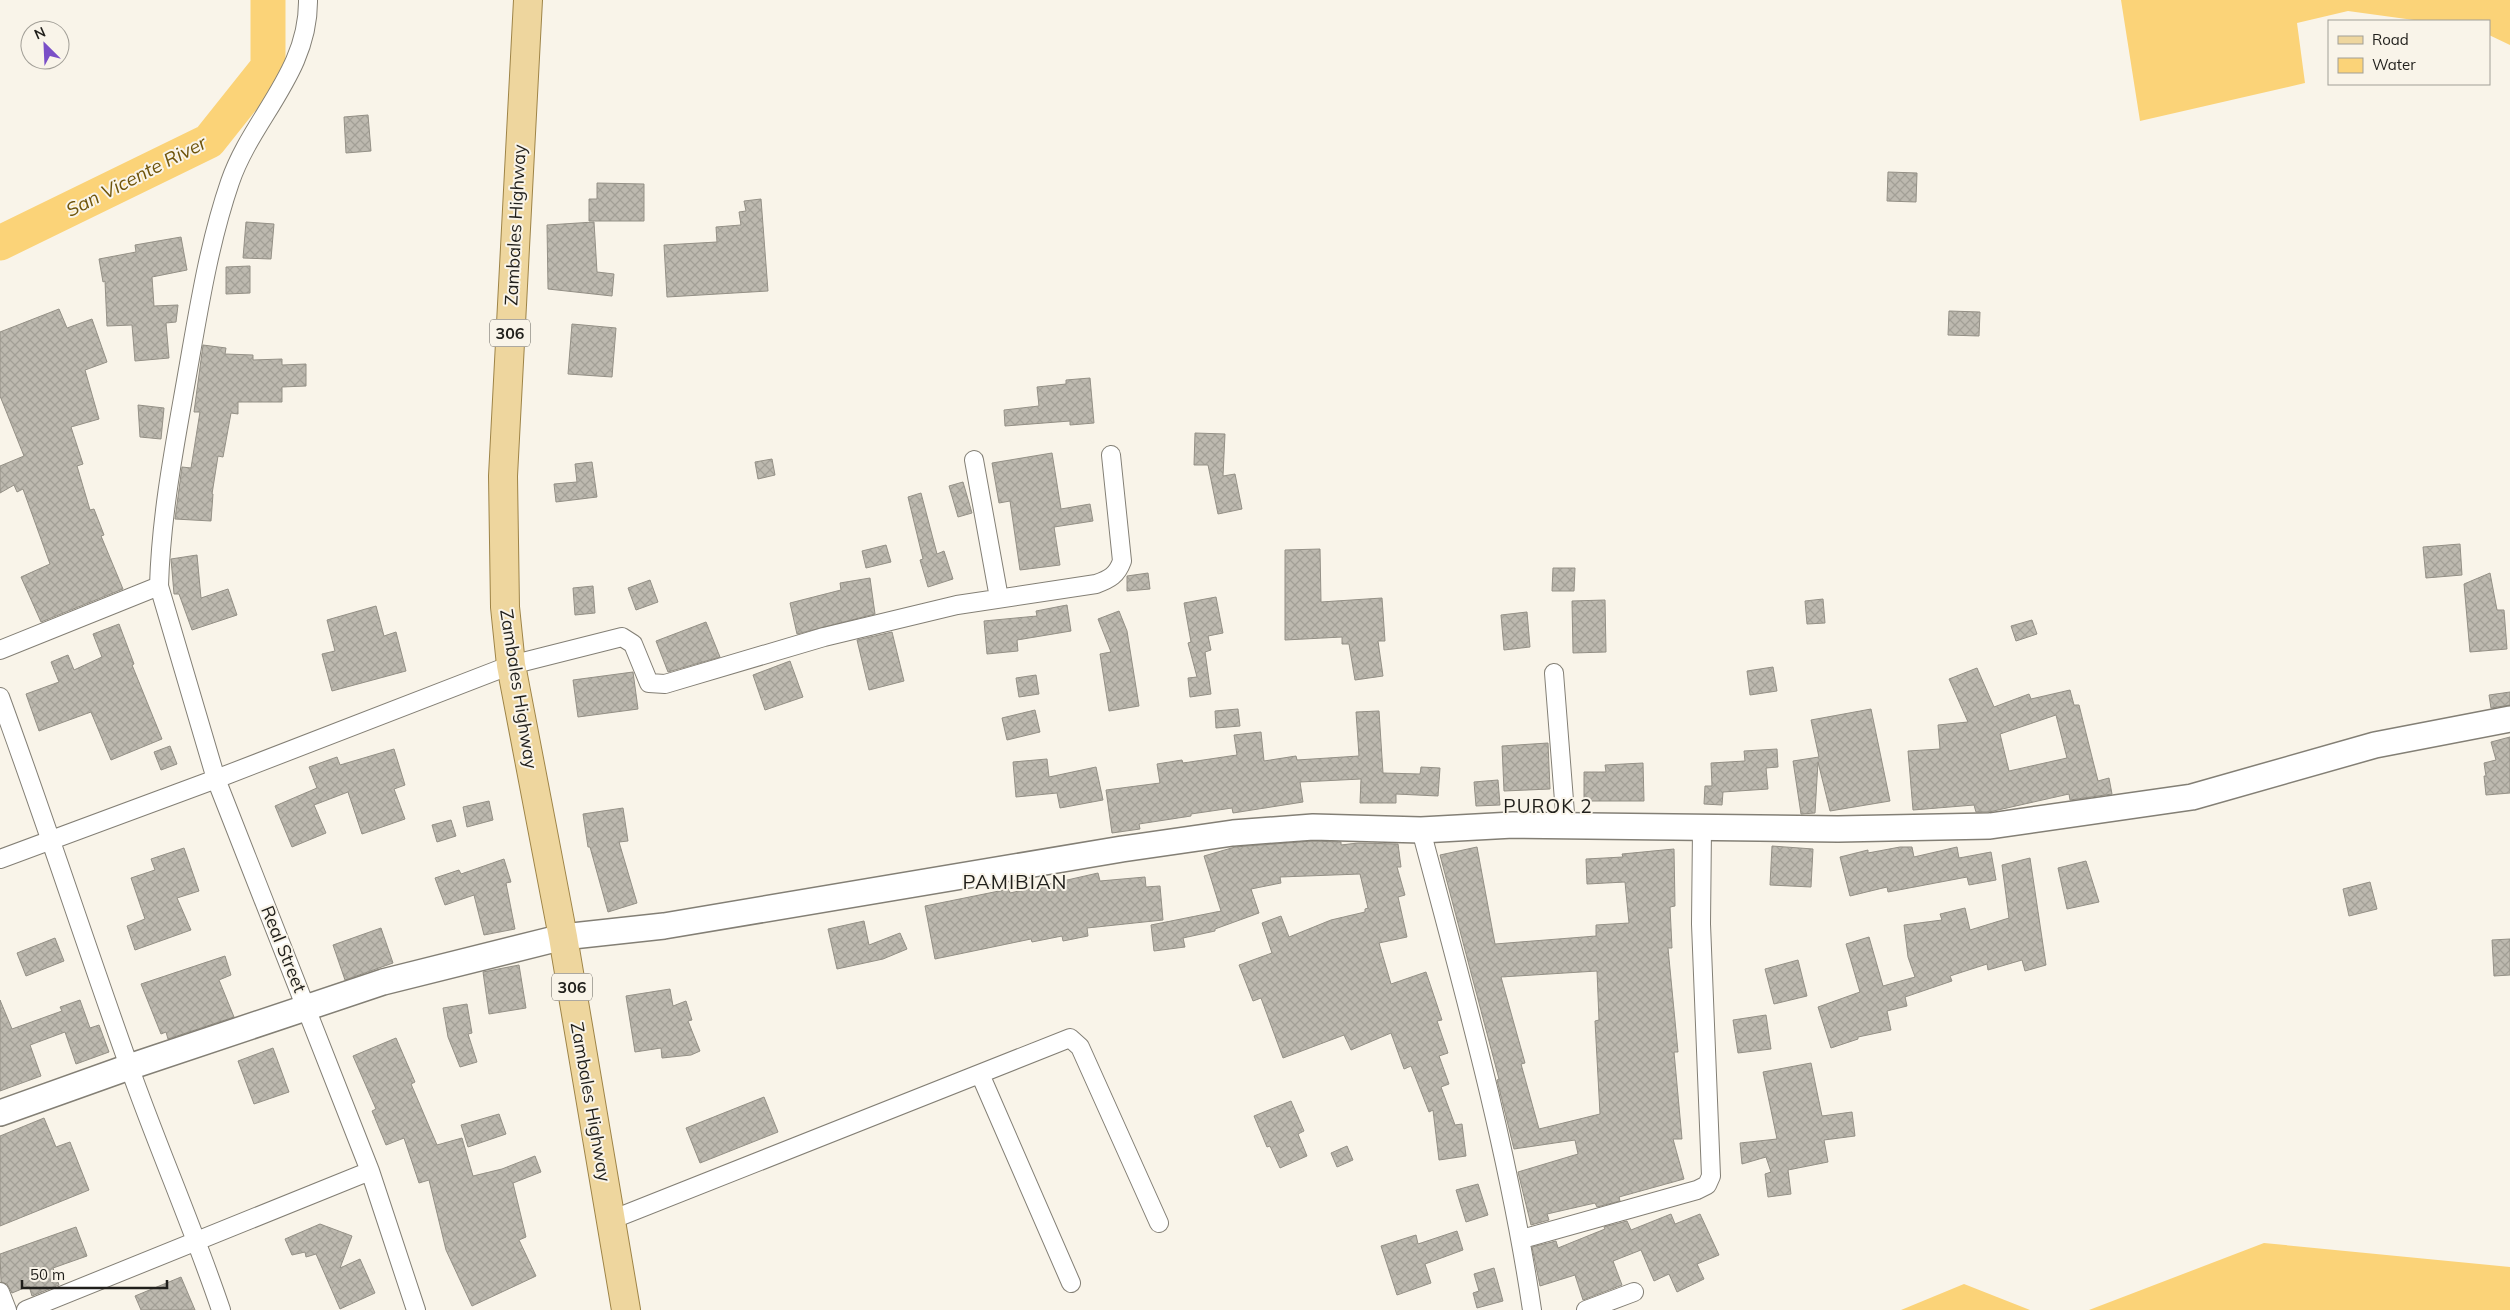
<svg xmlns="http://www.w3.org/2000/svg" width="2510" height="1310" font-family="Mulish,sans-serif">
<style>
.water{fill:#fbd378}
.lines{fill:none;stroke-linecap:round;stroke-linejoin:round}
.river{stroke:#fbd378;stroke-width:35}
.building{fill:url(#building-cross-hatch);stroke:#949086;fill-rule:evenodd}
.street-casing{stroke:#837f75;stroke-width:20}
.secondary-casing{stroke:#837f75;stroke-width:28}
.primary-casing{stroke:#9e8447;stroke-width:30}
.street{stroke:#fff;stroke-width:18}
.secondary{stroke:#fff;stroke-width:25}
.primary{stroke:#eed69e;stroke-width:28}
.labels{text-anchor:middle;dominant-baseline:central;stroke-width:4;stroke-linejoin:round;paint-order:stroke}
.shield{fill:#f9f4e9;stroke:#615f59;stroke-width:1}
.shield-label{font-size:16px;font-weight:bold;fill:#201f1b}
.street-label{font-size:18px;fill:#201f1b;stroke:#f9f4e9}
.water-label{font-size:19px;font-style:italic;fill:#6e540b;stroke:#f9f4e9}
.neighbourhood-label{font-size:19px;letter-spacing:1px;fill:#201f1b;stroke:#f9f4e9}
.quarter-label{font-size:20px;letter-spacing:1px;fill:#201f1b;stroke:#f9f4e9}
</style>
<defs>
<pattern id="building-cross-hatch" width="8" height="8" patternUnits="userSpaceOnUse" patternTransform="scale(1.25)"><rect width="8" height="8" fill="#bdb9af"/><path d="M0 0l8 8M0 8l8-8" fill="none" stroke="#a29f96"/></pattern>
</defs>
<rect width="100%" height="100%" fill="#f9f4e9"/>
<path class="water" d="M2121,0h389v45l-21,-10v-14h-68l-73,-10 -51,12 8,60 -165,38z
M2264,1243l246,24v43h-421z
M1964,1284l66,26h-129z"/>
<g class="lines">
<path class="river" d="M0,243l209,-102 59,-74v-67"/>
</g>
<path class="building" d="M368,115l3,36 -25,2 -2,-36z
M1888,172l29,1 -1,29 -29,-1z
M597,183l47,1v37h-55v-22h8z
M761,199l7,92 -101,6 -3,-52 53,-3 -1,-15 25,-2 -2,-13 7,-1 -2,-10z
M246,222l28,2 -3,35 -28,-1z
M594,222l3,50 17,2 -2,22 -64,-7 -1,-64z
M181,237l6,33 -35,7 2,29 24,-1 -2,17 -10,1 3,35 -34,3 -3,-36 -25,1 -2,-45 -2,1 -4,-23 37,-7 -1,-7z
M250,266v27l-24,1v-27z
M59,309l8,19 25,-9 15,43 -22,8 14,49 -28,8 12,37 -6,2 13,44 4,-1 10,26 -3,1 22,53 -82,33 -20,-45 29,-13 -27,-75 -6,3 -3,-7 -14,8v-27l24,-10 -24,-60v-64z
M1949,311l31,1 -1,24 -31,-1z
M572,324l44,4 -4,49 -44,-3z
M203,345l23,3 -1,6 28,1v5l29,-1v6l24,-1v22l-24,1v15h-44v12l-7,-1 -8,44 -5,-1 -6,38h1l-2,27 -36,-2 7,-52 9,1 9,-56h-6z
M1090,378l4,45 -24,2v-4l-65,5 -1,-16 35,-4 -2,-19 29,-3v-4z
M138,405l26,3 -3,31 -21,-2z
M1195,433l30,1 -2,42 12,-2 7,35 -24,5 -10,-49h-14z
M1052,453l9,56 29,-5 3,17 -39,6 6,38 -40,5 -10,-69 -11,2 -7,-40z
M772,459l3,16 -17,4 -3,-17z
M592,462l5,35 -41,5 -2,-18 23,-2 -2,-18z
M963,482l9,31 -14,4 -9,-31z
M921,493l16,61 7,-3 9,28 -25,8 -8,-27 3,-1 -15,-62z
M2460,544l2,31 -36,3 -3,-31z
M886,545l5,17 -25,6 -4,-17z
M1320,549l1,53 61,-4 3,43h-7l5,35 -28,4 -6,-36h-7v-7l-57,3v-90z
M197,555l4,43 27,-9 9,26 -45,15 -13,-36h-5l-3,-35z
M1553,568h22l-1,23h-22z
M1148,573l2,16 -23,2v-15z
M2490,573l7,37h7l3,39 -37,3 -6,-68z
M870,578l5,36 -78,20 -7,-31 51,-13 -1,-7z
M650,580l8,22 -22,8 -8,-22z
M593,586l2,27 -20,2 -2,-27z
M1216,597l7,36 -15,3 3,14 -6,2 6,42 -21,3 -2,-19 9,-1 -9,-34 3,-1 -7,-39z
M1823,599l2,24 -18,1 -2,-23z
M1605,600l1,52 -33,1 -1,-52z
M1067,605l4,26 -54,9 1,11 -31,3 -3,-33 53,-5 -1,-5z
M376,606l8,30 12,-4 10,39 -74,20 -10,-37 13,-3 -8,-31z
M1119,611l8,20 12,75 -30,5 -9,-57 11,-2 -13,-33z
M1527,612l3,35 -26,3 -3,-35z
M2032,620l5,14 -21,7 -5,-15z
M706,622l14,35 -52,15 -12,-31z
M119,624l15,40 -2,1 30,74 -51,21 -20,-48 -52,19 -13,-37 33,-12 -8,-20 17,-7 6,15 28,-13 -9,-23z
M892,632l12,49 -35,9 -12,-50z
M790,661l13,36 -38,13 -12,-35z
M1773,667l4,24 -27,4 -3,-24z
M1977,668l17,39 35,-13 2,5 39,-9 4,15h5l19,76 11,-3 3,16 -42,6 -1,-6 -80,18h-13l-2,-7 -61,5 -5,-59 32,-2 -2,-24 30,-3 -19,-43zM2056,715l11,43 -58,13 -9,-37z
M633,672l5,37 -60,8 -5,-37z
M1036,675l3,19 -20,3 -3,-19z
M2510,692v13l-19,3 -2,-13z
M1238,709l2,17 -24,2 -1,-17z
M1871,709l19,92 -60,10 -12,-49 -3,51 -14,1 -8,-53 26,-4 -8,-37z
M1035,710l5,22 -33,8 -5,-22z
M1379,711l4,62 37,1 1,-7 19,1 -2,28 -42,-2v9h-36l1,-24 -61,3 3,20 -70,11 -1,-5 -41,6v2l-52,8 1,5 -28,4 -6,-43 54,-7 -3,-19 25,-4 1,3 54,-8 -3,-20 27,-3 3,29 32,-5 1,4 62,-4 -3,-44z
M2510,737v56l-24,2 -2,-19h2l-2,-13 12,-3 -5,-18z
M1548,743l2,46 -46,2 -2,-45z
M170,746l7,18 -16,6 -7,-18z
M394,749l11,36 -11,4 11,30 -43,15 -14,-42 -34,13 12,28 -34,14 -17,-41 42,-18 -8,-21 28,-10 3,8z
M1777,749l1,18 -12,1 2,21 -45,3 -1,13 -18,-1 1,-18h7l-1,-23 34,-2 -1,-10z
M1047,759l2,18 47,-10 7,33 -43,8 -3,-15 -41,4 -3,-35z
M1643,763l1,38h-60v-29h22l-1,-7z
M1498,780l2,25 -24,1 -2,-24z
M489,801l4,19 -26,7 -4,-20z
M623,808l5,33 -9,1 18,61 -29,9 -18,-65h-2l-5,-33z
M451,820l5,16 -19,6 -5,-17z
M1313,841l28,1v3l17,-2 40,1 3,23h-4l8,28 -7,2 9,40 -28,6 12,41 35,-12 16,48 -5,1 11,32 -9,3 10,28 -8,3 14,38 7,-1 4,32 -27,4 -6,-50 -4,2 -18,-46 -7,3 -13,-36 -40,17 -7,-15 -61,23 -22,-60 -8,3 -14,-36 33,-12 -10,-30 19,-7 8,21 42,-17 34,-8v-3l3,-1 -8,-34 -80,3 1,6 -30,6 8,24 -44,16v2l-32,7 2,9 -31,4 -3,-26 70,-14 -17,-55 31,-9z
M1772,846l41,3 -2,38 -41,-2z
M1477,847l18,97 101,-8v-11l33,-2 -4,-41 -38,2 -1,-25 37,-2 -1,-3 52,-5 1,57 -5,1 2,41h-4l10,104h-4l8,87h-9l11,40 -65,18 1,4 -23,6 -2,-4 -48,11 2,6 -18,5 -13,-53 60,-18 -3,-14 -61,9 -17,-69 2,-1 -59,-224zM1597,971l2,49 -4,1 5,93 -61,15 -18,-65 4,-1 -24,-86z
M1900,847h12l2,10 43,-10 2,11 32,-6 5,28 -27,5 -2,-8 -79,15 -1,-5 -37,9 -10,-39 28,-7v3z
M184,848l15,43 -22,7 14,32 -56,20 -8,-24 18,-7 -14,-41 24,-8 -4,-11z
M2030,858l16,107 -21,6 -3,-11 -34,10 -1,-6 -37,12 2,5 -47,16 2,9 -20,5 4,19 -33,7v2l-27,9 -13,-41 42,-15 -14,-48 23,-7 14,49 32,-9 -7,-20 -4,-32 38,-5 -2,-6 25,-6 5,22 39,-12 -7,-53z
M504,859l7,23 -5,1 9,46 -31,6 -10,-40 -29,10 -10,-27 24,-8 2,4z
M2086,861l13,41 -32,7 -9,-41z
M1098,873l2,8 45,-4 1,10 14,-1 3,34 -76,8 1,8 -25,5 -1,-5 -30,6 -1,-3 -96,20 -10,-53 84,-17 1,4z
M2370,882l7,27 -28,7 -6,-27z
M864,921l5,24 31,-12 7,16 -24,10 -46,10 -9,-40z
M381,928l12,35 -48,17 -12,-35z
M55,938l9,23 -38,15 -9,-23z
M2510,939v36l-16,1 -2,-36z
M225,956l6,19 -12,5 15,37 -66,22 -2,-7 -5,2 -20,-50z
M1798,960l9,36 -33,8 -9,-35z
M519,965l7,43 -37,6 -6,-42z
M670,989l3,17 13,-5 6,19 -4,1 12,30 -9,4 -29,3 -1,-10 -26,4 -9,-56z
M0,1000l12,29 50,-18 -2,-4 20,-7 10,28 9,-3 10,27 -33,12 -11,-32 -35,13 11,31 -41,15z
M467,1004l5,29 -4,1 9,28 -17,5 -12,-30 -5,-29z
M1766,1015l5,34 -33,4 -5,-33z
M396,1038l19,44 -4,2 26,61 25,-7 11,38 29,-7 33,-13 6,16 -28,11 13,54 -7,3 17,36 -64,30 -26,-56 -17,-70 -10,3 -15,-45 -18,7 -14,-34 4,-2 -23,-53z
M273,1048l16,44 -35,12 -16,-43z
M1811,1063l11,53 30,-4 3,24 -31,4 4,22 -40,8 3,24 -23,3 -3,-23 6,-2 -5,-15 -24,7 -2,-21 37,-4 -14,-67z
M764,1097l14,35 -78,31 -14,-35z
M1291,1101l13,30 -6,3 9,22 -27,12 -10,-22 -3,1 -13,-31z
M499,1114l7,20 -38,13 -7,-22z
M44,1118l12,29 14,-5 19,48 -89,36v-90z
M1347,1146l6,14 -16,7 -6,-14z
M1478,1184l10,31 -22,7 -10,-32z
M1671,1214l4,10 25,-10 19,41 -22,9 7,15 -27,13 -8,-18 -15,7 -13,-31 -28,11 9,24 -39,15 -8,-25 -35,11 -8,-39 24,-6 2,7 47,-19 -1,-2 23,-6 4,9z
M320,1224l32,12 -12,32 20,-9 15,34 -35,16 -24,-55 -10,3 -1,-5 -13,3 -7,-16z
M76,1227l11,29 -34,12 6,17 -27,11 -3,-10 -17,7 -5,-9 -6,-2 -1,-28z
M1457,1231l6,19 -38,14 6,19 -34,12 -16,-49 35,-11 2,9z
M1494,1268l9,33 -26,7 -4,-15 6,-2 -5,-17z
M181,1277l14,33h-54l-6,-14z"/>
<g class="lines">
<defs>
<path id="street" d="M974,460l25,138
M159,586l57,193 154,392 46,139
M0,650l159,-64c2,-70 15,-137 27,-205 12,-67 22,-135 44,-199 22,-64 79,-110 78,-182
M1554,673l12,153
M0,697c45,123 85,246 129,369 29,82 64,161 92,244
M1421,830c42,158 87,318 111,480
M0,859l216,-80 295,-114 111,-28 11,7 16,39 16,1 159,-47 133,-32 139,-21c14,-5 21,-9 26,-23l-11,-106
M980,1074l91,209
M611,1220l459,-182 10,9 79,176
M1522,1239l175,-49 10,-5 4,-9 -10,-252 1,-96
M0,1292l7,18
M26,1310l344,-139
M1586,1310l48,-18"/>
<path id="secondary" d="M0,1113l129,-46 254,-85 180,-45 101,-11 458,-77 111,-16 80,-6 108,3 92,-5 325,4 152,-3 202,-29 183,-52 135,-26"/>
<path id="primary" d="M528,0l-25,476 2,131 6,58 52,272 63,373"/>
</defs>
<use href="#street" class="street-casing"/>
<use href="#secondary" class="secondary-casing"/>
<use href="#primary" class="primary-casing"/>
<use href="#street" class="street"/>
<use href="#secondary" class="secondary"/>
<use href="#primary" class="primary"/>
</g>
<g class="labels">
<g class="shield">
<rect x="490" y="319.5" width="40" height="27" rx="4"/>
<rect x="552" y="973.5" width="40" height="27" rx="4"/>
</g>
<g class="shield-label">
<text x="510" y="333">306</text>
<text x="572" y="987">306</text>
</g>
<g class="street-label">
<text transform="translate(515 225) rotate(-87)">Zambales Highway</text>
<text transform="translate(519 689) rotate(81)">Zambales Highway</text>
<text transform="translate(284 949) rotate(68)">Real Street</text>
<text transform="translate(591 1102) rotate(80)">Zambales Highway</text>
</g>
<g class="water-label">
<text transform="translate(136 176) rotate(-27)">San Vicente River</text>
</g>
<g class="neighbourhood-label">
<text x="1548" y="806">PUROK 2</text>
</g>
<g class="quarter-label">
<text x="1015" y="881">PAMIBIAN</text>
</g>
</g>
<rect x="2328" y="20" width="162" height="65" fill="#f9f4e9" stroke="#a29f97"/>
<rect x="2338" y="36" width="25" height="8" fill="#eed69e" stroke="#a29f97"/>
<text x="2372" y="45" font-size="15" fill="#201f1b">Road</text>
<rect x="2338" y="58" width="25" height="15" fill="#fbd378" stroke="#a29f97"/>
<text x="2372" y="70" font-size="15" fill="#201f1b">Water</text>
<g transform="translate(45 45) rotate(336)"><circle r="24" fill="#f9f4e9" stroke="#a29f97"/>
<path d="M0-4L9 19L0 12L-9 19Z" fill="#7a4fc7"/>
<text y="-8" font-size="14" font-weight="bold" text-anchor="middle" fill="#201f1b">N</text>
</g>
<path d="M22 1280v8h145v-8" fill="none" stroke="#201f1b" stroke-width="2.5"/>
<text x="30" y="1280" font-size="15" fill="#201f1b" stroke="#f9f4e9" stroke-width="4" paint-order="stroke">50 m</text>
</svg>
